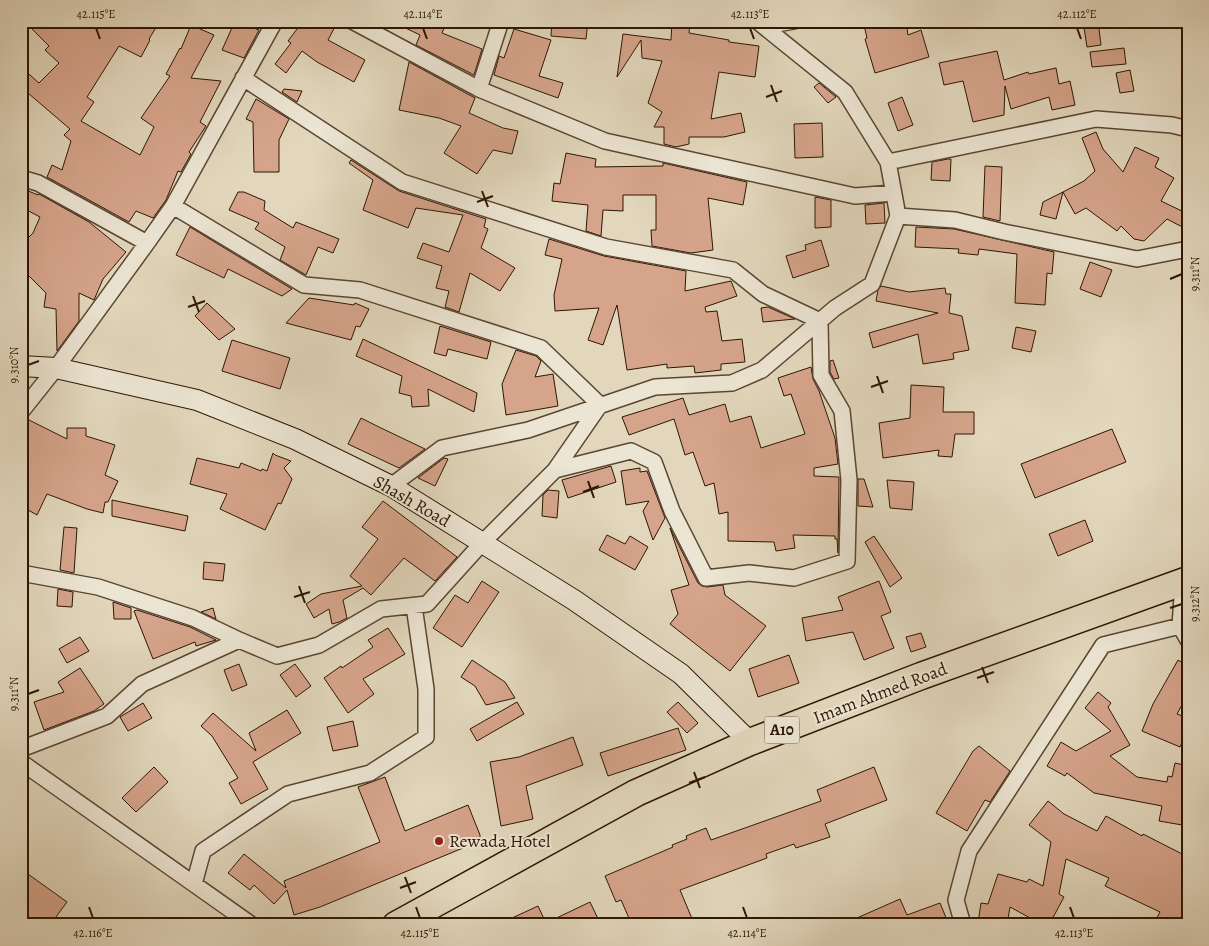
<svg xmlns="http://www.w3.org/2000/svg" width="1209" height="946" font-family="Alegreya,serif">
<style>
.building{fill:#d6a48b;stroke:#2d1603}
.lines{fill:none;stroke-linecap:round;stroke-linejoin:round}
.street-casing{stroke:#5a4631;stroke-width:18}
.secondary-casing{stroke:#2d1603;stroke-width:22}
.highway-casing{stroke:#2d1603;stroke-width:29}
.street{stroke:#ece5d3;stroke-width:15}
.secondary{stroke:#ece5d3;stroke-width:20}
.highway{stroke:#e2d7bc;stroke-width:26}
.ticks{fill:none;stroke:#2d1603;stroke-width:2}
.poi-dot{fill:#8f2418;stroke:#ece5d3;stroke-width:2}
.labels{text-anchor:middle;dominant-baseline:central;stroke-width:4;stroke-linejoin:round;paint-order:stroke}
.shield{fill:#ece5d3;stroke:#665441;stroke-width:1}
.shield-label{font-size:16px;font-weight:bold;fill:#2d1603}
.street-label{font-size:18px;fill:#2d1603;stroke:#ece5d3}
.poi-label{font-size:18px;fill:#2d1603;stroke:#ece5d3;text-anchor:start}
.neatline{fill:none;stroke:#2d1603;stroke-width:2}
.ticks-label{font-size:12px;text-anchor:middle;fill:#2d1603}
</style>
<rect width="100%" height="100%" fill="#e2d7bc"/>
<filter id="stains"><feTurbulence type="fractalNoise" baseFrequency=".004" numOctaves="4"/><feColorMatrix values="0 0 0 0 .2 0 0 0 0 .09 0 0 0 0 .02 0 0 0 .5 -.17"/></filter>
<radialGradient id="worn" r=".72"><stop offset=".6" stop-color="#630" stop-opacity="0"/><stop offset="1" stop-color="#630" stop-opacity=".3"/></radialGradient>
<path class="building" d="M24,21h27l8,8 8,-8h93l-11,18 1,1 -9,17 -22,-11 -32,51 7,5 -13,19 59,34 14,-28 -13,-9 29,-42 -4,-2 14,-26 1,1 10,-24 23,10 -23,43 30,3 -21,41 6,4 -17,26 2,2 -10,18 -3,-1 -12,29 -13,18 -17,-7 -7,11 -82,-45 5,-12 10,5 9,-29 -7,-6 6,-6 -49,-42v-20l18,16 20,-20 -14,-13 4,-4z
M235,21l24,9 -15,28 -22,-8z
M303,21h35l-10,19 37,20 -11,22 -37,-20 -15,-11 -16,22 -11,-9 16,-21 -3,-2z
M391,21h56l-5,12 40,16 -8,26 -58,-30 4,-10z
M552,21h36l-2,18 -35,-3z
M863,21h43l2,14 13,-5 8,27 -54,16 -10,-34 2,-1z
M1083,21h15l3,24 -14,2z
M672,22l18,1 -1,10 40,7v2l30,4 -4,31 -36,-5 -8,47 30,-6 4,19 -21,5h-35v7l-13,3 -12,-3v-17h-10l8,-15 -14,-9 14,-42 -20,-3 -1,-18 -24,37 6,-43 48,6z
M514,29l37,11 -12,36 24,7 -5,15 -64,-23 5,-19 5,2z
M1124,48l2,16 -34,3 -2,-15z
M997,51l7,29 24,-8 1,2 27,-6 3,16 11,-3 5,24 -23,5 -3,-13 -38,12 -6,-23 -1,29 -31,7 -10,-41 -19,4 -5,-22z
M409,62l66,36 -6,15 34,15 15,3 -6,23 -19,-4 -16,24 -33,-21 17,-27 -22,-8 -40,-8z
M1130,70l4,21 -14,2 -4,-20z
M819,83l17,14 -8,6 -14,-16z
M284,89l18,2 -5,11 -15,-10z
M902,97l11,28 -15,6 -10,-28z
M256,99l33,20 -10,21v32h-25l-1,-50 -7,-3z
M822,123l1,34 -28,1 -1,-34z
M1096,132l7,17 20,23 12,-25 24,11 -4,9 19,11 -13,23 27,13v16l-21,-11 -23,22 -10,-2 -13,-13 -4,5 -31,-23 -11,6 -12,-22 21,-11 11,-10 -13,-33z
M566,153l30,6 -1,8 68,-1v-3l84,19 -4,23 -35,-7 5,52 -22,3 -39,-7 -1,-16h5v-35h-33v16l-20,-1 -2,26 -15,-5 2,-26 -36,-4 2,-18 6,1z
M948,159h3l-1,22 -19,-1 1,-18z
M351,160l48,31 87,28 -2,8 4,2 -7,19 34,20 -15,23 -30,-18 -11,39 -14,-5 4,-16 -13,-3 6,-22 -25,-8 6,-15 26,9 14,-37 -47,-7 -8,20 -45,-18 10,-30 -24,-17z
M985,166l17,1 -2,54 -17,-4z
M21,188l17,7 1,-1 50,28 37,30 -23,27 -9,21 -15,-7v28l-22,30 -1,-42 -12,-2 2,-14 -25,-25v-23l12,-12 7,-16 -19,-10z
M238,192h6l21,9 -1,9 29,18 3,-6 43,17 -6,14 -15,-6 -12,28 -26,-15 5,-13 -30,-18 4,-6 -30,-13z
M1063,192l-7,27 -16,-4 3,-13z
M815,197l16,3v27l-16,1z
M884,203l1,20 -19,1 -1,-19z
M190,227l102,62 -10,7 -54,-27 -4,9 -48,-23z
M916,227l38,2 100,23 -2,22 -5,-1 -2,32 -30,-2 2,-49 -38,-5 -1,6 -20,-2 1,-4 -44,-2z
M549,239l55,17 82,15 -1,20 46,-10 6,15 -32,11 1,5 11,-1 5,30 20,-2 3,23 -24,2v6l-26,3 -1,-7 -27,2v-4l-40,6 -10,-65 -14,40 -15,-5 11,-32 -44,3 -1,-16 8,-36 -17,-4z
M821,240l8,26 -36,12 -7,-22 20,-6 -1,-5z
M1090,262l22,8 -11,27 -21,-8z
M881,286l28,6 36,-4 1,6h5l-2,19 13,3 7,34 -16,3 1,6 -31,5 -5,-30 -45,14 -4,-15 69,-20 -62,-12 2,-11z
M309,298l45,7 1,-2 14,6 -9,18 -4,-1 -5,14 -65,-17z
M207,303l28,26 -16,11 -24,-24z
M768,307l27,12 -32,3 -2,-14z
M440,326l51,16 -4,17 -39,-10 -2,7 -12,-3z
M1016,327l20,4 -5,21 -19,-4z
M363,339l114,54 -3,19 -46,-23 1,17 -17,1 -1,-11 -12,-3 3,-17 -46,-20z
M232,340l58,18 -10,31 -58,-18z
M516,350l20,6 5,5 -6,16 18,-3 5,32 -52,9 -4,-31z
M833,360l6,18 -5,1 -4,-7v-11z
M811,367l2,12 6,12 16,47 3,26 -24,4v8l25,1 -1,76 -1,-14h-2v-3l-42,-1 2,13 -19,3 -2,-9 -46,-1v-29l-9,2 -5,-31 -9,3 -12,-34 -8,3 -11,-36 -45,16 -7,-18 61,-19 6,17 36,-11 5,18 21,-6 10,32 44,-14 -14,-40 -7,2 -6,-18z
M911,385l33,2 -1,25h31v22h-19l-3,23 -14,-1 1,-6 -56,8 -4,-35 31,-5z
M361,418l20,10 44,21 -26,19 -51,-24z
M27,419l40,20v-11h19v8l29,9 -10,30 13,6 -10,21h-3l-2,11 -16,-4 -40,-15 -10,21 -16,-9v-85z
M1112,429l14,33 -91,36 -14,-34z
M273,453l2,2 16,6 -7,7 8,11 -11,25 -3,-1 -13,27 -45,-21 7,-15 -37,-10 7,-26 42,10 2,-5 20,8 1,-2 5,2z
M444,458l4,1 -13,27 -17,-8z
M611,466l5,16 -48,16 -6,-18z
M640,468v4l7,-1 18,47 -12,22 -10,-29 6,-10 -23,4 -5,-34z
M858,479h6l9,28 -15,-1z
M887,480l27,2 -2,28 -22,-2z
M548,490l11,1 -2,27 -15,-2 1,-21z
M112,500l76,16 -3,15 -73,-15z
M383,501l74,56 -22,24 -31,-23 -33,37 -8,-7 -20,12 4,18 -8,4 -7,2 -3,-15 -15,9 -8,-14 15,-10 41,-8 -12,-10 28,-37 -16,-12z
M1085,520l8,21 -35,15 -9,-22z
M64,527l13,1 -3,45 -14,-3z
M670,528l28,55 4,3 5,1 16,-2 2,10 41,31 -36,45 -60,-47 8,-10 -7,-24 18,-5z
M607,535l18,9 5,-8 18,11 -13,23 -36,-20z
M874,536l28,42 -12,9 -25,-45z
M204,562l21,2 -2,17 -20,-2z
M482,581l17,11 -37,55 -29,-19 22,-33 13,8z
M879,581l12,31 -10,4 13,32 -30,12 -11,-28 -47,9 -4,-23 41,-8 -5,-13z
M58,589l15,3 -1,15 -15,-1z
M113,602l18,6v11h-17z
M213,608l3,11 -15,-7z
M137,610l53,17 26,13 -20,6 -1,-4 -42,17 -19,-48z
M388,628l17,26 -42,25 11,15 -26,19 -24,-35 17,-12 1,2 31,-21 -5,-7z
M921,633l5,14 -15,5 -5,-15z
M80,637l9,14 -22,12 -8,-14z
M789,655l10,28 -41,14 -9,-28z
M472,660l33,22 10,16 -29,7 -11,-19 -14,-9z
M1178,660l10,6v28l-11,20 11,4v12l-8,17 -38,-16 11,-27z
M239,664l8,21 -15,6 -8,-21z
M295,664l16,22 -15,11 -16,-22z
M80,668l24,36 -10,7 -50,19 -10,-28 30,-10 -6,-10z
M1098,692l13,11 -3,4 22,38 -20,11 27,21 30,5 1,-6 4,1 3,-14 13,3v60l-29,-5 3,-15 -68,-13 -27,-20 -2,3 -18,-10 14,-24 15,9 35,-20 -26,-23z
M517,702l7,12 -47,27 -7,-12z
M678,702l20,21 -11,10 -20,-21z
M143,703l9,15 -24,13 -8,-14z
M287,710l14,23 -48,29 15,27 -27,15 -12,-21 9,-5 -26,-42 -11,-10 12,-13 43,38 -7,-18z
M353,721l5,25 -25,5 -6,-24z
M678,728l8,22 -78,26 -8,-23z
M573,737l10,28 -57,21 7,33 -32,7 -11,-64 29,-5z
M979,746l31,25 -20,31 -5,-2 -18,31 -31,-18 37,-62z
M154,767l14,15 -32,30 -14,-14z
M874,767l13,33 -62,24 5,13 -34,11 -2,-4 -28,10 1,4 -87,32 13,31 -8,4h-53l-11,-25 -5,2 -11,-26 68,-29 -1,-2 15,-6 -1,-3 20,-8 5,12 110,-39 -4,-11z
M385,777l20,54 63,-26 12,30v6l-160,66 -26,8 -7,-25 -13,14 -20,-19 -4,5 -22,-17 16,-19 42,34 -2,-7 96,-39 -22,-55z
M1048,801l16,13 33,17 9,-15 36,20 1,-2 45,23v68h-35l7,-13 -55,-26 4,-8 -43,-19 -7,35 5,3 -15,28h-6l-33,-18 -3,18 -29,-2 3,-20 7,1 10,-30 29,8 2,-3 14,7 8,-44 -22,-17z
M21,869l46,33 -17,23h-29z
M900,899l7,16 33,-12 9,22h-108z
M590,902l11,23h-104l41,-19 8,17z"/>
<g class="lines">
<defs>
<path id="street" d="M352,21l127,68 126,52 250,55 38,-3
M765,26l29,-5
M479,89l22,-68
M888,162l208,-43 76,6 16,4
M21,178l17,5 109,60
M173,206l131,79 56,5 181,58 59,57 -45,65
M898,216l57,4 49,12 133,27 51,-10
M21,412l35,-44 91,-125 26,-37 102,-185
M391,486l51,-38 86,-18 127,-43 77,-4 30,-13 73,-62 37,-24 26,-68 -10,-54 -43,-70 -88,-71
M21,573l77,14 95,31 46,22
M1180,626l8,14
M21,749l86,-33 35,-32 97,-44 38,16 42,-11 62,-36 46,-5 55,-61 73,-73 76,-19 23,11 18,49 34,67 43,-5 45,5 53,-17 2,-81 -7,-69 -21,-36 -1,-54 -57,-27 -30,-24 -127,-23 -204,-65 -159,-104
M21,762l231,163
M194,884l9,-33 85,-57 82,-21 56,-36v-48l-12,-83
M963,925l-7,-25 13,-49 134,-206 77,-19 3,-44"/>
<path id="secondary" d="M21,366l35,2 141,32 98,39 96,47 183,114 107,74 69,68"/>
<path id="highway" d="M396,925l240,-132 114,-51 171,-66 267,-96"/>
</defs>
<use href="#street" class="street-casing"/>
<use href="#secondary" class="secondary-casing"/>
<use href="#highway" class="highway-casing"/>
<use href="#street" class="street"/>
<use href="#secondary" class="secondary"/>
<use href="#highway" class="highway"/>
</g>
<path class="ticks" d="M96,28l4,11M423,28l4,11M750,28l4,11M1077,28l4,11M771,85l6,17M766,97l16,-6M482,191l6,16M477,202l16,-6M1170,279l12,-5M193,296l6,16M188,307l17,-6M28,365l11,-4M877,376l6,17M871,387l17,-6M588,481l6,17M583,492l16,-6M299,586l6,17M294,597l16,-5M1170,608l12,-4M982,667l6,16M977,678l17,-6M28,694l11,-4M694,772l6,16M689,783l16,-6M405,877l6,16M400,888l16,-6M89,907l4,11M416,907l4,11M743,907l4,11M1070,907l4,11"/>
<circle class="poi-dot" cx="439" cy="841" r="5"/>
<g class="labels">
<rect class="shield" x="764.5" y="716.5" width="35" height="27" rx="4"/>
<g class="shield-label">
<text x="782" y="730">A10</text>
</g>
<g class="street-label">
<text transform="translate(412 501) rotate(30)">Shash Road</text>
<text transform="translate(880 693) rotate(-21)">Imam Ahmed Road</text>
</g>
<g class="poi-label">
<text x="449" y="841">Rewada Hotel</text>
</g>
</g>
<rect width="1209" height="946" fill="none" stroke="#e2d7bc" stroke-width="55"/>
<rect x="28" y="28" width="1154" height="890" class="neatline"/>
<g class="ticks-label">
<text x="96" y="18">42.115°E</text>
<text x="423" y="18">42.114°E</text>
<text x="750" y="18">42.113°E</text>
<text x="1077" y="18">42.112°E</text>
<text transform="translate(1195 274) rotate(-90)" y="4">9.311°N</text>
<text transform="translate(14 365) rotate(-90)" y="4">9.310°N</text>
<text transform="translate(1195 604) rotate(-90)" y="4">9.312°N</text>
<text transform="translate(14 694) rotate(-90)" y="4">9.311°N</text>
<text x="93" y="937">42.116°E</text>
<text x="420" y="937">42.115°E</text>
<text x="747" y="937">42.114°E</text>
<text x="1074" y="937">42.113°E</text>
</g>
<rect width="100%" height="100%" filter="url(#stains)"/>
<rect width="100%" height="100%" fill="url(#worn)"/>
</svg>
